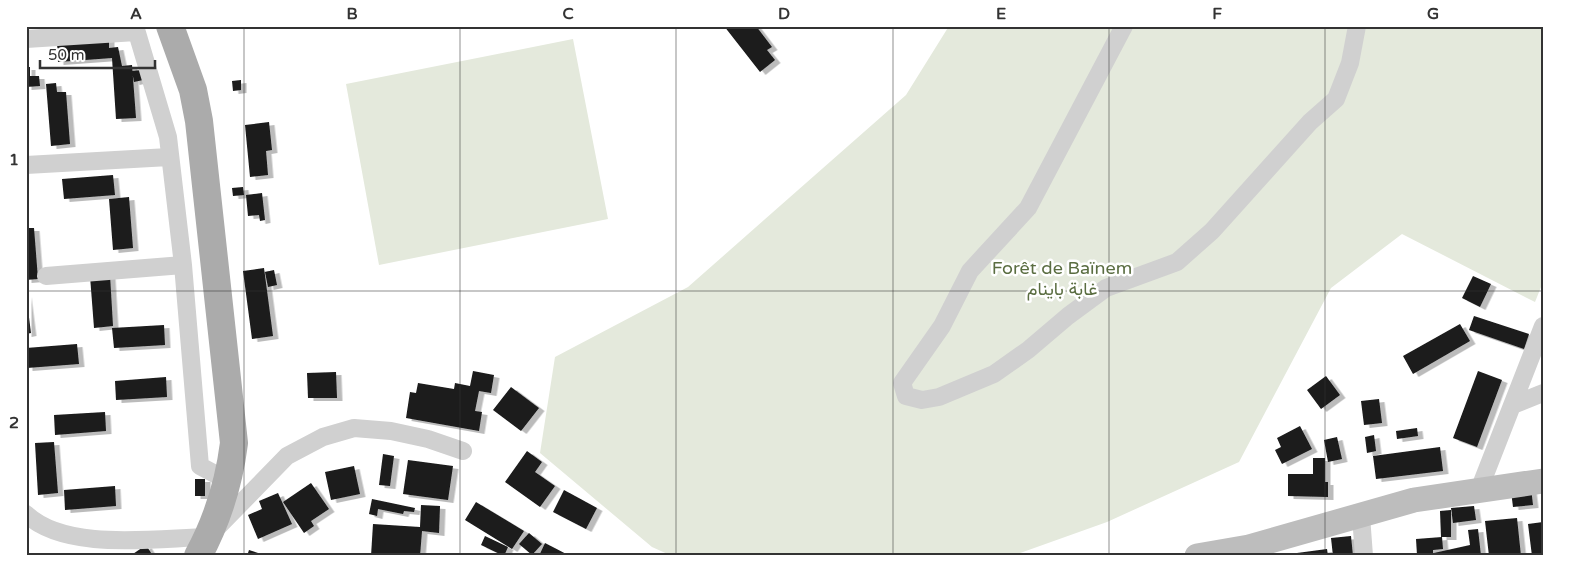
<svg xmlns="http://www.w3.org/2000/svg" width="1569" height="582" font-family="'Varela Round',Vazirmatn,sans-serif">
<style>
.green{fill:#e4e9dc}
.building{fill:#1a1a1a;filter:url(#shadow)}
.lines{fill:none;stroke-linecap:round;stroke-linejoin:round}
.street{stroke:#d0d0d0;stroke-width:18}
.secondary{stroke:#bdbdbd;stroke-width:25}
.primary{stroke:#ababab;stroke-width:28}
.grid{fill:none;stroke:#333;stroke-width:1;stroke-opacity:0.55}
.labels{text-anchor:middle;dominant-baseline:central;stroke-width:5;stroke-linejoin:round;paint-order:stroke}
.park-label{font-size:18px;fill:#5a6d41;stroke:#fff}
.neatline{fill:none;stroke:#333;stroke-width:2}
.grid-label{font-size:16px;text-anchor:middle;font-weight:bold;fill:#333}
</style>
<defs>
<filter id="shadow"><feDropShadow dx="5.5" dy="3" stdDeviation="0" flood-color="#0004"/></filter>
</defs>
<rect width="100%" height="100%" fill="#fff"/>
<path class="green" d="M949,26h594v256l-8,20 -133,-68 -71,54 -92,174 -132,60 -95,34h-340l-20,-9 -112,-94 15,-96 133,-70 218,-192z
M573,39l35,180 -229,46 -33,-181z"/>
<path class="building" d="M724,26h32l16,21 -5,3 8,10 -15,12z
M109,39v9l9,-1 4,19 10,-1 4,53 -20,1 -4,-61 -54,4 -1,-20z
M26,67h4v9h9l1,10 -14,1z
M141,70l2,10 -9,2 -2,-11z
M241,80v10l-8,1 -1,-10z
M56,83l1,9h9l4,52 -19,2 -5,-62z
M269,122l3,28 -6,1 2,24 -18,2 -5,-52z
M113,175l2,20 -51,4 -2,-20z
M243,187l1,8 -11,1 -1,-8z
M262,193l3,27 -5,1 -1,-6 -11,1 -2,-21z
M129,197l4,51 -20,2 -4,-51z
M26,228h8l4,51 -12,1z
M264,268l9,68 -21,3 -9,-68z
M274,270l3,15 -9,2 -3,-15z
M110,275l3,51 -19,2 -4,-52z
M1473,276l18,8 -11,23 -18,-9z
M26,294l5,39 -5,1z
M1474,316l55,18 -5,15 -55,-19z
M1460,324l10,17 -57,33 -10,-18z
M164,325l1,20 -51,3 -2,-20z
M77,344l2,20 -52,4 -1,-20z
M473,371l21,4 -3,18 -12,-2 -4,20 7,1 -3,19 -73,-13 4,-26 6,1 2,-10 36,6 1,-6 15,3z
M1478,371l24,9 -25,67 -24,-9z
M336,372l1,26h-29l-1,-25z
M1326,376l14,19 -19,14 -14,-19z
M166,377l1,20 -51,3 -1,-19z
M511,387l28,21 -18,23 -28,-21z
M1379,399l3,24 -18,2 -3,-24z
M105,412l1,19 -51,4 -1,-20z
M1300,426l12,23 -30,15 -7,-14 6,-3 -4,-9z
M1417,428l1,8 -21,3 -1,-8z
M1374,435l2,16 -9,2 -2,-16z
M1337,437l5,22 -14,3 -4,-22z
M54,442l4,51 -20,2 -3,-52z
M1440,447l3,24 -67,8 -3,-23z
M527,451l15,11 -7,10 20,14 -15,21 -35,-25z
M383,454l11,2 -4,30 -11,-1z
M1313,458h12v24h3v15l-40,-1v-22h25z
M408,460l45,6 -5,34 -45,-6z
M354,466l6,28 -29,6 -6,-28z
M195,479h10v17h-10z
M311,483l18,26 -18,12 3,5 -10,7 -21,-31z
M115,486l1,20 -51,4 -1,-20z
M1531,488l2,17 -20,2 -2,-16z
M564,490l33,18 -11,21 -33,-17z
M278,493l14,31 -34,15 -10,-24 14,-6 -3,-8z
M372,499l43,9 -1,4 -10,-1 -1,3 -25,-5 -1,7 -8,-2z
M476,502l48,29 -12,18 -47,-29z
M421,505l19,1 -1,27 -17,-2 -2,25h-49l2,-32 47,3z
M1474,506l2,14 -23,3 -2,-15z
M1451,510v27h-10l-1,-26z
M1517,518l4,38h-32l-4,-35z
M1543,522v34h-11l-4,-32z
M1478,529l3,27h-47v-3l36,-8 -2,-15z
M529,533l13,11 -10,11 -13,-11z
M485,536l23,11 -4,9 -23,-11z
M1351,536l2,20h-20l-2,-18z
M1442,537l1,12 -10,1v6l-16,-1 -1,-16z
M545,543l25,13h-31z
M146,545l7,11h-23z
M1327,549l1,7h-31v-3z
M249,550l12,4 -1,2h-13z"/>
<g class="lines">
<path class="street" d="M135,26l33,111 15,128 17,201 28,15
M1124,26l-96,182 -58,63 -28,55 -40,57 4,13 16,4 17,-3 55,-23 34,-24 40,-34 38,-28 71,-26 35,-31 98,-109 26,-23 14,-36 7,-37
M26,39l110,-7
M26,165l143,-8
M46,276l137,-11
M1513,405l30,-12
M1479,490l64,-164
M26,514c40,38 130,24 182,23l79,-81 36,-19 31,-9 37,3 37,8 35,12
M1361,516l3,40"/>
<path class="secondary" d="M1197,556l52,-9 165,-47 129,-19"/>
<path class="primary" d="M170,26l23,64 6,31 35,322c-5,40 -17,78 -36,113"/>
</g>
<path class="grid" d="M244,26v530M460,26v530M676,26v530M893,26v530M1109,26v530M1325,26v530M26,291h1517"/>
<g class="labels">
<g class="park-label">
<text x="1062" y="268">Forêt de Baïnem<tspan x="1062" dy="21">غابة باينام</tspan></text>
</g>
</g>
<rect width="1569" height="582" fill="none" stroke="#ffffff" stroke-width="55"/>
<path d="M40 60v8h115v-8" fill="none" stroke="#333333" stroke-width="2.5"/>
<text x="48" y="60" font-size="15" fill="#333333" stroke="#ffffff" stroke-width="4" paint-order="stroke">50 m</text>
<rect x="28" y="28" width="1514" height="526" class="neatline"/>
<g class="grid-label">
<text x="136" y="19">A</text>
<text x="352" y="19">B</text>
<text x="568" y="19">C</text>
<text x="784" y="19">D</text>
<text x="1001" y="19">E</text>
<text x="1217" y="19">F</text>
<text x="1433" y="19">G</text>
<text x="14" y="165">1</text>
<text x="14" y="428">2</text>
</g>
</svg>
